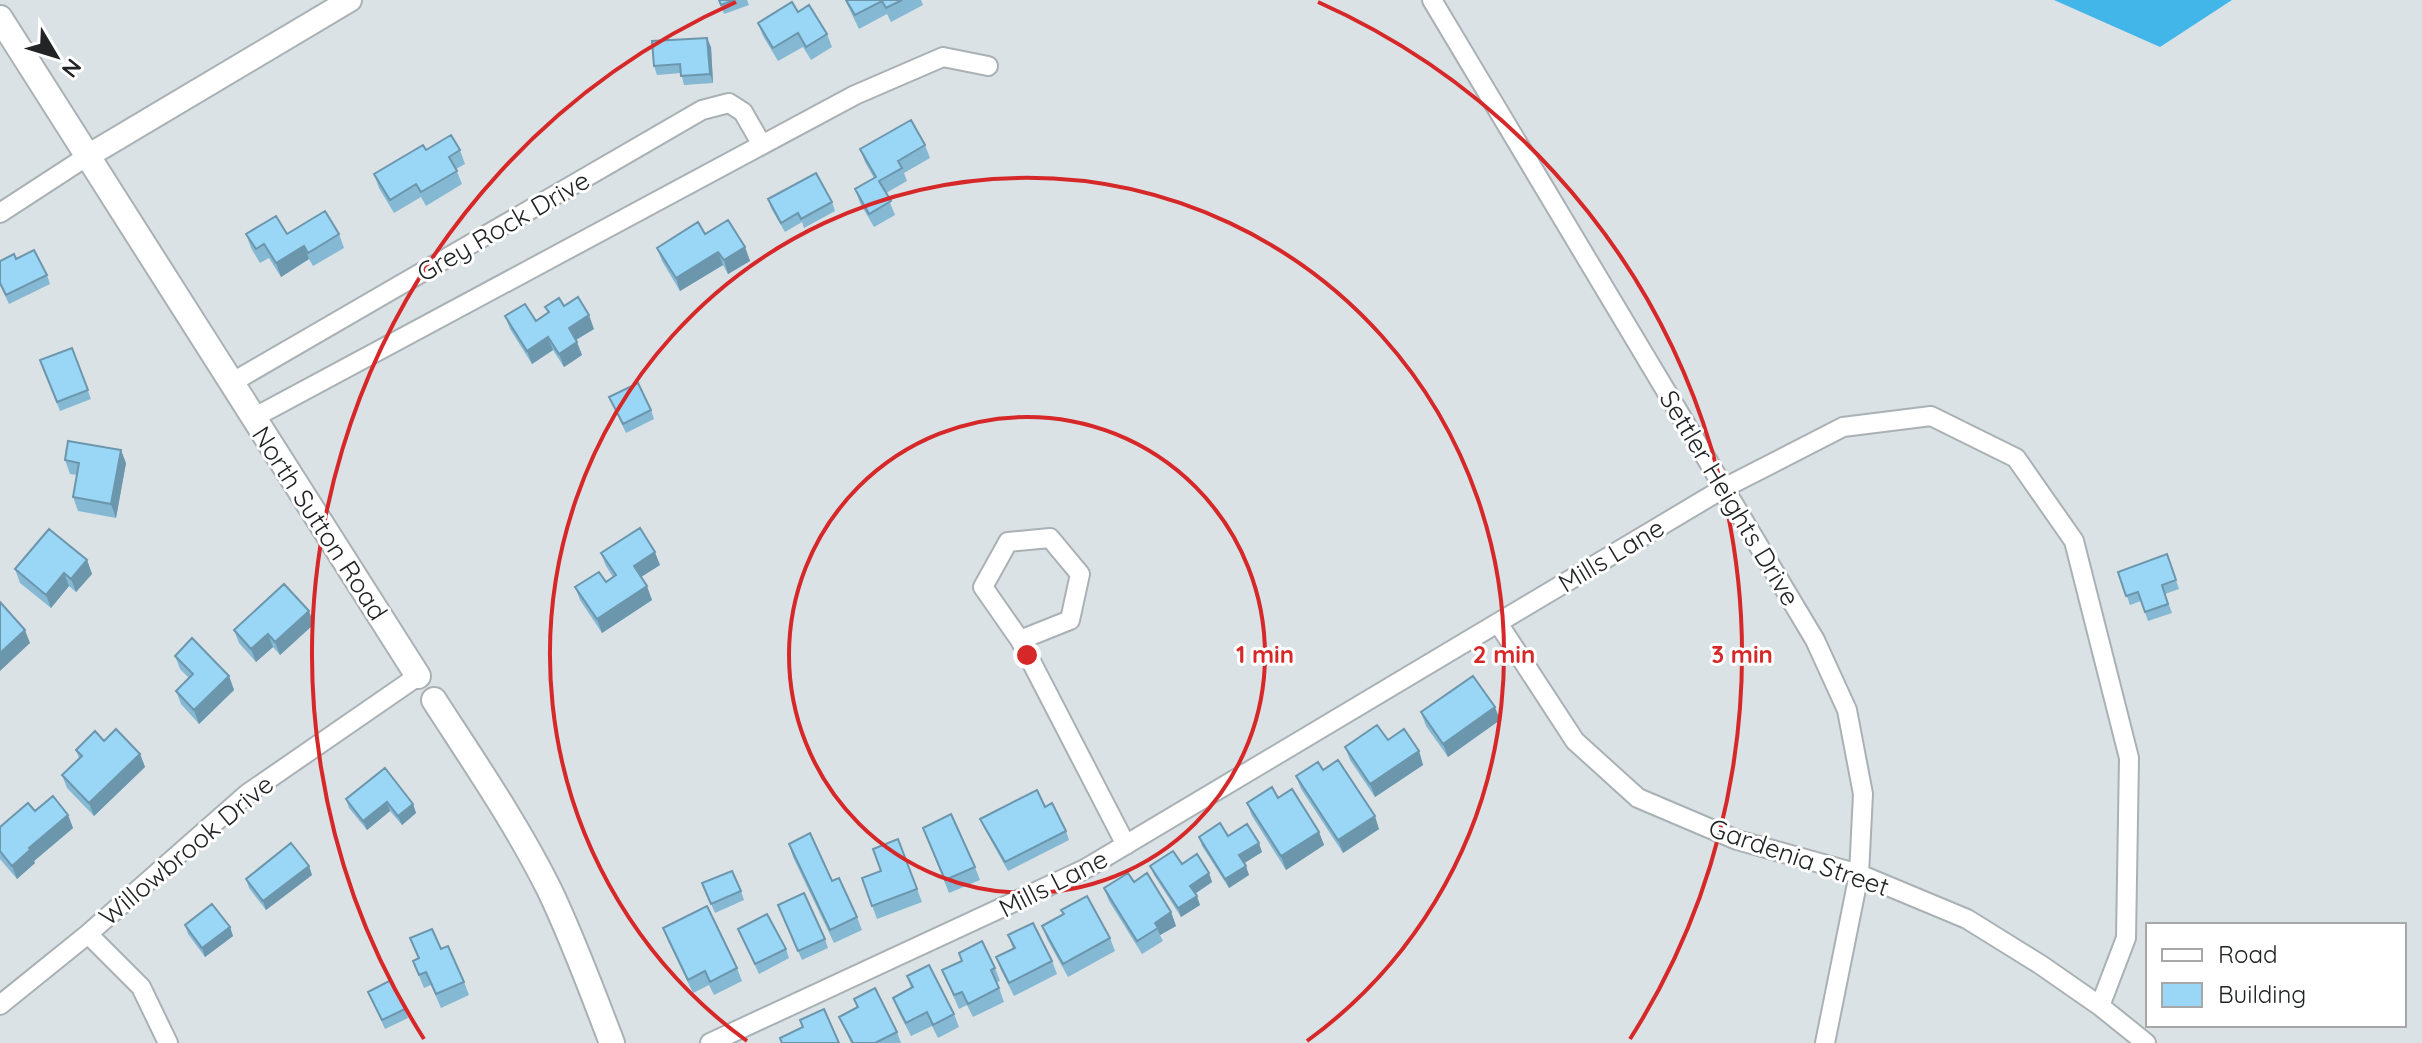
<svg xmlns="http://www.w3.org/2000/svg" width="2422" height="1043" font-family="Quicksand,sans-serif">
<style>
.forest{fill:#42b6e8}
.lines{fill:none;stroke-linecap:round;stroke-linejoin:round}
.minor-casing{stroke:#aab1b5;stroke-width:22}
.tertiary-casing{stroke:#aab1b5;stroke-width:26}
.secondary-casing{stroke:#aab1b5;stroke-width:28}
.minor{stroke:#fff;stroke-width:18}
.tertiary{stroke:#fff;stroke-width:22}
.secondary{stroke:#fff;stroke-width:24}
.wall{fill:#84b8d3}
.shaded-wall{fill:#6c96ac}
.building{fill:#9ad6f5;stroke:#6c96ac;stroke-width:2}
.ring{fill:none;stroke:#d62828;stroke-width:4}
.labels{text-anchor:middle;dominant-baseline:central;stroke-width:6;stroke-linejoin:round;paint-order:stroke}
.street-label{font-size:26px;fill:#212325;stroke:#fff}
.centre{fill:#d62828;stroke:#fff;stroke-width:4}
.ring-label{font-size:24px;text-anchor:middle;font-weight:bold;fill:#d62828;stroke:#fff;stroke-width:6;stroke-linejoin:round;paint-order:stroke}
</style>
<rect width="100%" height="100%" fill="#dae2e6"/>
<path class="forest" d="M2054,0h178l-72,47z"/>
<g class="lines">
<defs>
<path id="minor" d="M1432,0l383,640 32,70 16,84 -4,80 -34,169
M0,213l86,-56
M231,383l471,-273 27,-7 14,9 19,33
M253,418l602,-323 88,-38 45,9
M1498,623l77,118 63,57 99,42 122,34 108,45 74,46 59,41 46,37
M1020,640l-37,-53 25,-45 42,-4 30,36 -10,46 -50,20 106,205
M88,934l53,53 27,56
M0,1005l88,-71 159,-140 171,-118
M710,1043l375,-174 639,-381 119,-61 88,-11 85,42 58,83 55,217 -3,180 -26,68"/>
<path id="tertiary" d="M86,157l264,-157"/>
<path id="secondary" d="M0,18l418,658
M434,700c40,62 82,123 115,189 24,50 43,102 63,154"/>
</defs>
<use href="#minor" class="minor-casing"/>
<use href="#tertiary" class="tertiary-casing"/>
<use href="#secondary" class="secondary-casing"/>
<use href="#minor" class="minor"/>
<use href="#tertiary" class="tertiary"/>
<use href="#secondary" class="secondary"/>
</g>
<path class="wall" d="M719,0h28l2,5 -25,9z
M845,0h76l2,5 -32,17 -4,-8 -28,15z
M798,12l29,22 5,13 -21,13 -8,-13 -25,14 -15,-25 -5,-13z
M711,47l2,36 -29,2 -3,-12 -24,2 -3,-9z
M925,145l5,13 -26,15 3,8 -21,12 9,22 -21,12 -14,-24 -5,-14 19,-11 -9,-16 -5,-13z
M426,150h34l5,14 -9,5 6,15 -36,22 -5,-9 -27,16 -15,-25 -5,-14z
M768,199l64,3 3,9 -31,17 -2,-6 -17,10 -14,-24z
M246,234h93l5,14 -31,18 -4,-7 -28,18 -12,-19 -9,5 -9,-15z
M745,247l5,14 -22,13 -5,-9 -43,26 -18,-30 -5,-13z
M16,259l31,16 3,9 -41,20 -9,-19v-24z
M564,306l30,23 -18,11 6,15 -18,12 -11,-17 -21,14 -22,-35 -5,-13 31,5 12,-8 -3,-6z
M72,348l19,51 -31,12 -20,-51z
M609,397l42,13 3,9 -28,14z
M65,460l61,3 -10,55 -38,-7 -5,-14 4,-22 -7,-1z
M601,553l59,12 -19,12 11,23 -50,33 -22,-33 -5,-13 31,-5 7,-5 -7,-11z
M2167,554l12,35 -14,5 7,19 -24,8 -7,-20 -11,4 -12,-33z
M87,560l5,14 -16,18 -7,-6 -18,22 -31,-25 -5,-14z
M314,624l-34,31 -7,-8 -17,15 -17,-19 -5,-13z
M175,656l54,20 5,14 -35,34 -18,-20 -5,-13 13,-13 -9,-9z
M1421,712l79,8 -52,37 -22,-31z
M1388,740l31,11 4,14 -48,32 -25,-37 -5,-13z
M104,741l36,13 5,13 -51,49 -27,-28 -5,-13 17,-17 -3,-8z
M1323,770l56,59 -36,24 -42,-64 -5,-13z
M346,799l67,5 3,9 -14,12 -12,-14 -23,19 -18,-22z
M1247,803l72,29 5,13 -38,25 -34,-54z
M1045,807l21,24 3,9 -61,31 -24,-43 -4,-9z
M35,811l33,4 5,13 -39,33 1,2 -18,16 -17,-20v-32z
M923,828l52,39 5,13 -31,13z
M1228,836l34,16 -18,11 5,12 -20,13 -27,-42 -3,-9z
M898,839l24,63 -45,17 -15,-41 19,-7z
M789,844l43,37 25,36 5,13 -28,13 -41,-86z
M1182,864l27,9 3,9 -17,12 5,11 -19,12 -27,-42 -4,-9z
M309,866l3,9 -46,35 -17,-22 -3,-9z
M1134,882l37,30 5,14 -16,9 3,6 -21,13 -33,-53 -5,-13z
M702,883l39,8 3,9 -29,13z
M778,905l47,34 3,9 -26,12z
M1061,910l49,28 5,13 -47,26 -21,-38 -5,-13 21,-11z
M185,925l45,2 3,9 -28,21 -17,-23z
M663,928l74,40 5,13 -28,14 -5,-10 -16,8 -25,-52z
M738,929l48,20 3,9 -30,16z
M1008,935l44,26 5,13 -43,22 -13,-26 -5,-13 17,-8z
M410,938l31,11 23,33 5,13 -28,13 -10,-23 -7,3 -11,-27 5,-3z
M962,961l33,7 5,13 -3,1 7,20 -31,15 -6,-12 -8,4 -17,-39z
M907,976l47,38 5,13 -21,11 -6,-12 -21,10 -13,-25 -5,-13 18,-10z
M368,992l37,17 3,9 -23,11z
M854,999l43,33 4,11h-50l-12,-26 18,-9z"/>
<path class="shaded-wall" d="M707,38l4,9 2,36 -3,-9z
M304,246l5,13 -28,18 -5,-14z
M745,247l5,14 -22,13 -4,-14z
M718,252l5,13 -43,26 -4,-13z
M589,315l5,14 -20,12 -5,-13z
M548,337l5,13 -21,14 -5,-13z
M577,342l5,13 -18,12 -5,-13z
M121,450l5,13 -10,55 -5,-14z
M655,552l5,13 -22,14 -4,-13z
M87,560l5,14 -16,18 -5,-13z
M64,573l5,13 -18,22 -5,-13z
M647,586l5,14 -50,33 -5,-14z
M309,611l5,13 -34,31 -5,-13z
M25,630l5,13 -30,28v-18z
M268,634l5,13 -17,15 -5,-13z
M229,676l5,14 -35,34 -5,-14z
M1495,707l5,13 -52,37 -5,-13z
M1419,751l4,14 -48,32 -5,-13z
M140,754l5,13 -51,49 -5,-13z
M387,802l3,9 -23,19 -4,-9z
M413,804l3,9 -14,12 -4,-9z
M68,815l5,13 -39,33 1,2 -18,16 -5,-13 17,-18z
M1375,816l4,13 -36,24 -5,-13z
M1319,832l5,13 -38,25 -5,-14z
M1259,843l3,9 -19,12 -4,-9z
M309,866l3,9 -46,35 -3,-9z
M1246,866l3,9 -20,13 -4,-9z
M1209,873l3,9 -19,13 -3,-9z
M1197,896l3,9 -19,12 -3,-9z
M1171,912l5,14 -16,9 -5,-12z
M230,927l3,9 -28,21 -3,-9z"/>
<path class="building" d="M719,0h15l-13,5z
M846,0h56l-16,8 -4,-7 -27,14z
M792,2l6,10 11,-7 18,29 -21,13 -8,-14 -25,15 -15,-25z
M707,38l3,36 -29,2 -1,-12 -26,2 -2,-25z
M911,120l14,25 -27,16 4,7 -23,13 12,20 -22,13 -14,-25 21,-12 -16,-28z
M451,135l9,15 -11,7 8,14 -36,21 -5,-8 -26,16 -16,-26 49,-29 3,5z
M816,173l16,29 -31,17 -3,-6 -17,10 -13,-24z
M325,211l14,23 -31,19 -4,-7 -28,17 -12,-19 -8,5 -10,-15 30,-18 11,18z
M728,220l17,27 -21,13 -6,-8 -42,26 -19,-30 41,-26 7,12z
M34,250l13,25 -41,20 -6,-12v-22l14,-7 2,5z
M578,297l11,18 -20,13 8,14 -18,12 -11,-17 -21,14 -22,-35 20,-12 11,17 13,-9 -4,-5 14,-9 5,8z
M72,348l16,42 -31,12 -17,-42z
M638,383l13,27 -28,14 -14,-27z
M68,441l53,9 -10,54 -38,-7 6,-34 -14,-3z
M640,528l15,24 -21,14 13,20 -50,33 -22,-32 24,-15 7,10 10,-7 -15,-22z
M49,529l38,31 -16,19 -7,-6 -18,22 -31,-26z
M2167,554l9,26 -14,5 6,19 -23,8 -7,-20 -12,4 -8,-24z
M284,584l25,27 -34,31 -7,-8 -17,15 -17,-19z
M0,602l25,28 -25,23z
M192,638l37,38 -35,34 -18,-19 17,-17 -18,-18z
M1473,676l22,31 -52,37 -22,-32z
M1377,725l11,15 16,-11 15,22 -49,33 -25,-37z
M116,729l24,25 -51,49 -27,-28 20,-19 -6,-6 19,-19 9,10z
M1338,760l37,56 -37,24 -42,-64 22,-14 5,8z
M385,768l28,36 -15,12 -11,-14 -24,19 -17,-22z
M1272,787l6,11 14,-9 27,43 -38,24 -34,-53z
M1037,790l8,17 7,-4 14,28 -61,31 -25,-43z
M53,796l15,19 -39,33 1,2 -18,16 -12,-15v-24l28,-24 7,8z
M951,814l24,53 -30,13 -22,-52z
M1220,823l8,13 19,-12 12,19 -20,12 7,11 -21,13 -26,-42z
M810,833l22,48 7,-3 18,39 -27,13 -41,-86z
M898,839l19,50 -45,17 -10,-28 19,-7 -8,-22z
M291,843l18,23 -46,35 -17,-22z
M1173,851l9,13 15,-10 12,19 -19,13 7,10 -19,12 -28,-42z
M732,871l9,20 -30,13 -9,-21z
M1128,873l6,9 13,-9 24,39 -16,11 3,5 -21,13 -33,-53z
M804,893l21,46 -27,12 -20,-46z
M1087,896l23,42 -47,26 -21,-38 22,-12 -3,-4z
M212,904l18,23 -28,21 -17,-23z
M707,906l30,62 -27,14 -5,-11 -17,9 -25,-52z
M767,914l19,35 -31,15 -17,-35z
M1033,923l19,38 -43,22 -13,-26 19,-9 -7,-13z
M432,929l9,20 7,-3 16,36 -28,12 -10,-22 -7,3 -6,-14 6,-3 -9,-20z
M982,941l13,27 -4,2 8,18 -31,16 -6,-12 -8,3 -12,-25 20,-9 -3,-8z
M929,965l25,49 -21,11 -6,-13 -21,11 -13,-25 20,-11 -6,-11z
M391,980l14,29 -23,11 -14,-28z
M875,988l22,44 -22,11h-22l-14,-26 19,-10 -4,-8z
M824,1009l15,34h-57l-2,-5 23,-11 -3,-7z"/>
<g class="ring">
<circle cx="1027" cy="655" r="238"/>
<path d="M747 1041A477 477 0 1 1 1307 1041"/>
<path d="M424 1039A715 715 0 0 1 736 2M1318 2A715 715 0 0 1 1630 1039"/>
</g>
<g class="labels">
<g class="street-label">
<text transform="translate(503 226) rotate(-30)">Grey Rock Drive</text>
<text transform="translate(1730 498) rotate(59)">Settler Heights Drive</text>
<text transform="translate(320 523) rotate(57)">North Sutton Road</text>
<text transform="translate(1611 555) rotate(-31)">Mills Lane</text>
<text transform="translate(186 850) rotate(-40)">Willowbrook Drive</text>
<text transform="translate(1799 857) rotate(19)">Gardenia Street</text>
<text transform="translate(1053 883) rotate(-27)">Mills Lane</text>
</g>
</g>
<circle cx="1027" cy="655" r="12" class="centre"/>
<g class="ring-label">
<text x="1265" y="663">1 min</text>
<text x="1504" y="663">2 min</text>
<text x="1742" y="663">3 min</text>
</g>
<rect x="2146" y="923" width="260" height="104" fill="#ffffff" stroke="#a6a7a8" stroke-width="2"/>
<rect x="2162" y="949" width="40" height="12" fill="#ffffff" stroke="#a6a7a8" stroke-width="2"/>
<text x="2218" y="963" font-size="24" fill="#212325">Road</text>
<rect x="2162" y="983" width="40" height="24" fill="#9ad6f5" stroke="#a6a7a8" stroke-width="2"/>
<text x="2218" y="1003" font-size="24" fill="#212325">Building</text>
<g transform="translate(56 56) rotate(128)" stroke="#ffffff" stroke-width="6" paint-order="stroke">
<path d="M0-6L14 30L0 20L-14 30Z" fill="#212325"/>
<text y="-12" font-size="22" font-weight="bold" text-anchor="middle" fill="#212325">N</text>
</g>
</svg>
